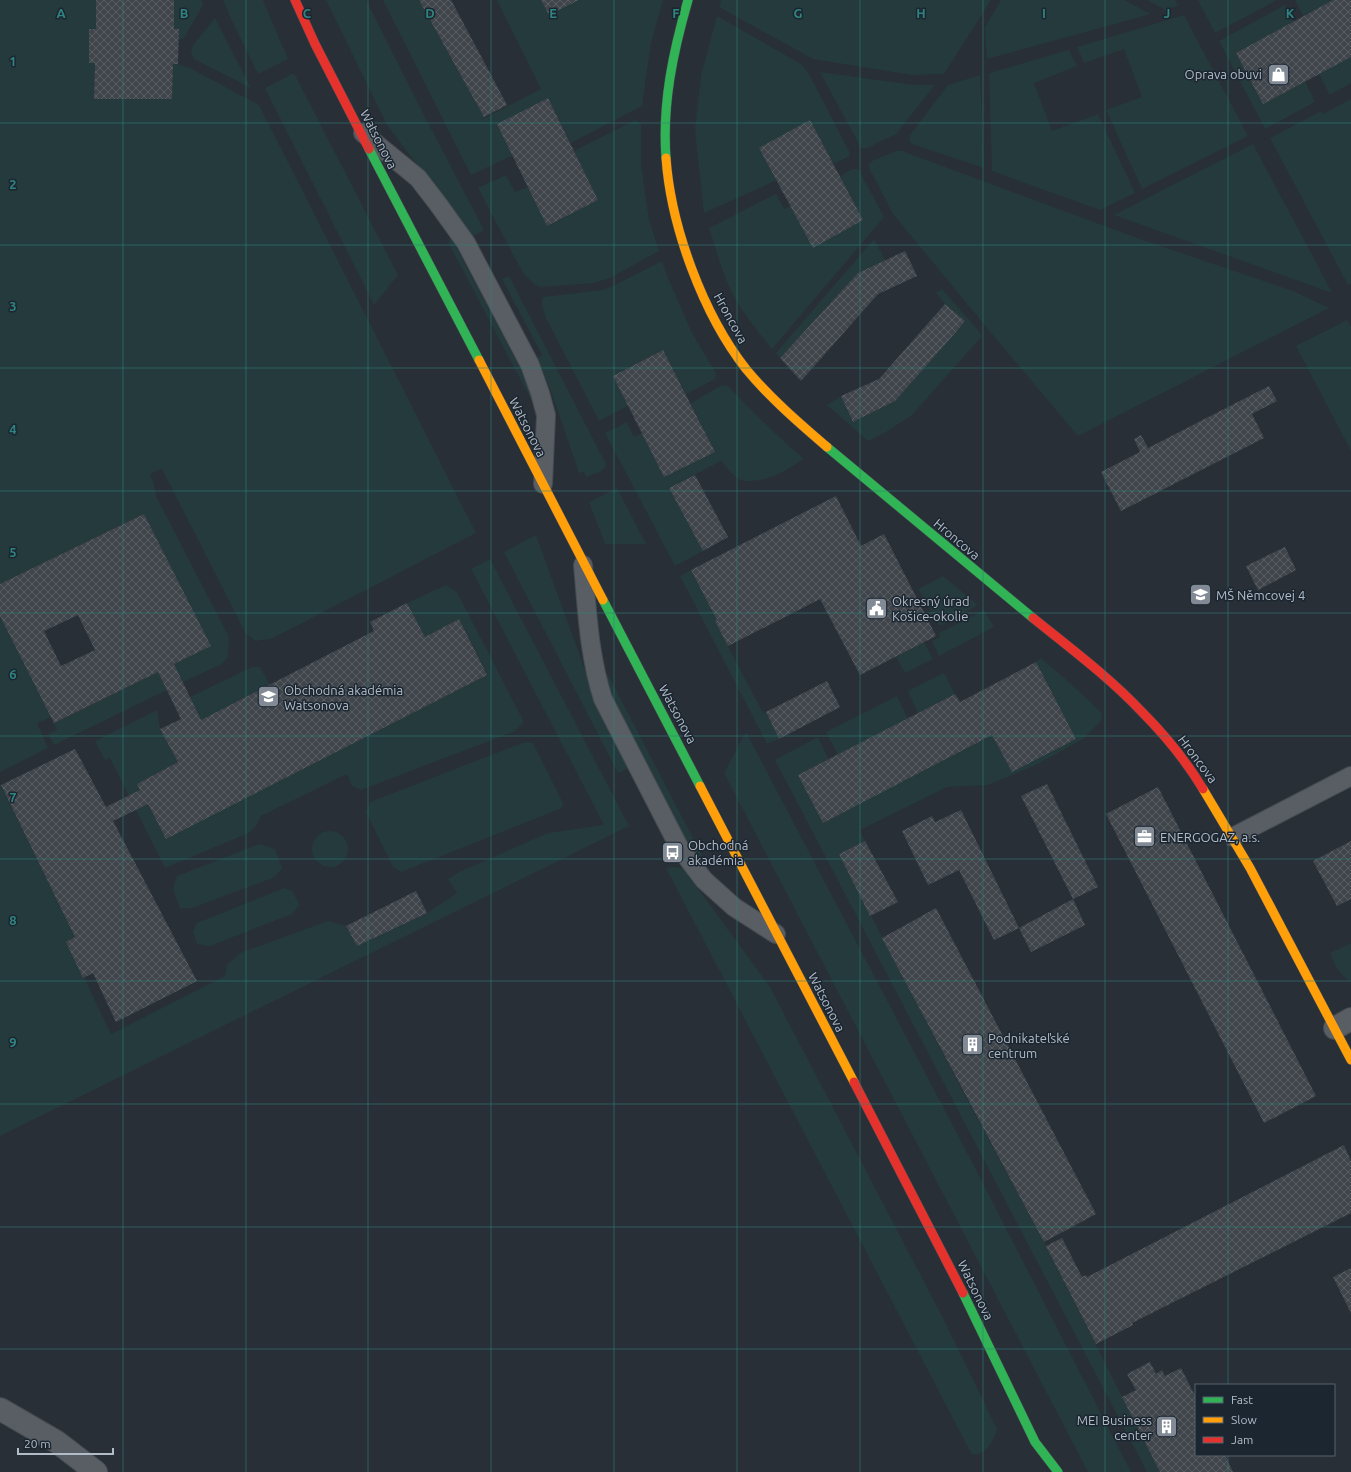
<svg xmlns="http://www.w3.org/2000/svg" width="1351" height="1472" font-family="Ubuntu,sans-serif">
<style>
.green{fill:#253a3c}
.building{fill:url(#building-cross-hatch);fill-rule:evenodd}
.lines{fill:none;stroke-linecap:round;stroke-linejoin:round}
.lane-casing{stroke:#464b51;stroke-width:20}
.street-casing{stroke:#464b51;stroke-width:24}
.fast-casing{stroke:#464b51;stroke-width:10}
.slow-casing{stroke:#464b51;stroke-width:10}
.jam-casing{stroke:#464b51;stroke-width:10}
.lane{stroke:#585e64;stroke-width:18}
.street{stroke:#585e64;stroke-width:22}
.fast{stroke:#30b455;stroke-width:9}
.slow{stroke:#ff9f0a;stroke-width:9}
.jam{stroke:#e5322d;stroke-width:9}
.grid{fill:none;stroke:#308480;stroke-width:1;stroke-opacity:0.55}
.labels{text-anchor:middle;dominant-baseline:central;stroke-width:3;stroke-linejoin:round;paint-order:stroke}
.poi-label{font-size:13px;fill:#b2bcc8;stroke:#1b2631;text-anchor:start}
.street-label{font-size:13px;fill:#b2bcc8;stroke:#1b2631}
.grid-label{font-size:13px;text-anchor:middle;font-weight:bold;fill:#308480;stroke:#1b2631;stroke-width:3;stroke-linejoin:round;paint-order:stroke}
</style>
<defs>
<pattern id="building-cross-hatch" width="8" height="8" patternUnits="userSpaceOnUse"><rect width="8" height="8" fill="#3f454b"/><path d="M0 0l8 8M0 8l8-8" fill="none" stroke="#585e63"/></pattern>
</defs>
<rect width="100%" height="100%" fill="#282f36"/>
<path class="green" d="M0,0h96v29h-7v34h6l-1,36h78l1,-35h5l12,4 69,37 217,428 -205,106 -16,2 -10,-9 -83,-163 -12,5 4,11 2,11 73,141 -1,20 -6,7 -39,18 -9,-18 37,-18 -67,-132 -144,70z
M174,0h28l1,5 -19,33 -5,2v-10l-5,-1z
M223,0h40l25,59 -30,15 -27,-55z
M326,0h40l58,115 60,115 -12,7 -85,-112z
M383,0h36l65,117 -3,3 60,-31 -44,-89h44l8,15 30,-15h84l-12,43 -9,63 -71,37 -23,-45 -51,26 16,31 -42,20z
M721,0h270l-47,74 -32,1 -99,-16 -94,-52z
M1001,0h123l27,14 -164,45 -2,-32z
M1147,0h28l3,6 -13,4z
M1198,0h79l-62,33z
M1295,0h38l-30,16z
M1285,5l9,17 -58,31 27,50 42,-22 10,21 -50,27 -46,-88z
M1184,15l64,121 -106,53 -36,-79 36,-13 -18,-48 -40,14 -7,-16z
M717,16l84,48 7,8 42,81 -1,3 -15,8 -24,-43 -33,59 -73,33 -9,-84 6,-54z
M215,18l36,70 -57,-29 -3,-7 2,-7z
M1069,50l8,16 -43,17 18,48 46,-17 37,79 -35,17 -108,-39 -3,-98z
M1351,57v26l-21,12 -11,-21z
M820,72l94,13h21l-39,49 -29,14h-6z
M294,73l104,202 -24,30 -109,-217z
M980,75l4,93 -72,-24 -3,-4 1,-5 38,-50z
M1351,99v185l-3,1 -78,-147 51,-27 2,3z
M636,120l5,4v41l8,55 10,31 -49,27 -16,5 -54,4 -5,-2 -12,-12 -45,-85 28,-13 9,17 13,-5 20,39 50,-26 -24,-49z
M1253,144l73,137 6,12 -218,-78z
M896,151h6l238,88 153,52 36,17 -251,128 -91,-108 -94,-114 -24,-46v-4l3,-3z
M852,169h4l3,1 25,47 -112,132c-14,-18 -30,-36 -40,-56 -10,-21 -16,-43 -23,-65l67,-34 8,15 7,-3 23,41 49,-27 -23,-44z
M449,238l4,3 79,150 3,16 -86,-163z
M874,239l11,21 -27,13 -78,85 -4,-5z
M662,261l6,17 24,55 24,40 -1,6 -29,15 -23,-44 -50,26 15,30 -29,15 -53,-103c-2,-7 -6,-14 -3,-21l60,-7 10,-4z
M509,276l96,186 1,4 -6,6 -14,5 -2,-5 -5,1 -28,-82 -14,-33 5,-3 -40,-76z
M942,289l35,40 5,7 -70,79 -26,17 -18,9 -41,-36 14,-9 12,26 42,-21 69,-80 -19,-17 -9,-11z
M1347,320l4,7v124l-55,-105z
M722,385l6,1c24,26 49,50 76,73 -18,11 -33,22 -54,22 -3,0 -6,0 -9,-1 -8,-4 -14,-12 -20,-19l-52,27 34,63 -28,15 -70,-133 22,-11 7,15 8,-4 22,44 51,-25 -24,-49z
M617,488l29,56h-41l-16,-42z
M536,535l52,143 41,90 -11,5 -114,-221z
M490,559l139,267 -629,310v-352l75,153 -8,5 44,92 114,-58 2,-11 13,-12 88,-32 18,5 11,20 70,-33 30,-20 -9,-14 11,-7 89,-39 56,-8 -133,-256z
M691,570l26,50 -2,1 48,92 3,-1 13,27 -12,5 -87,-168z
M943,576l35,29 -36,20h-3l-21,-36z
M446,585l11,7 67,130 -9,9 -154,59 -9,-4 -5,-12 -86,42 -4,9 -8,8 -84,35 -55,-110 -5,2 -10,-19 62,-31 3,19 18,33 -41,22 29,55 321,-164 -28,-56 -34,18 -18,-34z
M984,610l10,17 -55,29 -7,-15 8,-4 -1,-4z
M0,616l51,101 -14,6 11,25 -48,24z
M924,642l9,17 -28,14 -9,-16z
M1041,658l29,25 32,30 -1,8 -18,18 -47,26 -48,20 -41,2 -87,43 5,11 -26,13 123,236 83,154 115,228h-13l-372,-712 43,-23 11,23 73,22 90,-47 20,37 64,-33 -40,-77z
M252,667h8l10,18 -69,35 -13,-22z
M158,672l9,18 -113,55 -6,-11 9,-4 -3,-7z
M607,673l97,186 -1,5 -4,-3 -9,-12 -83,-158z
M944,673l11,21 -37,19 -10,-22z
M897,696l11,23 -70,36 -12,-23z
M746,732l226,430 159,310h-43l-363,-697v-4z
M525,742l8,1 30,60 -1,5 -161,64 -8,-5 -27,-55 4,-10z
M312 849a18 18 0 1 1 36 0a18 18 0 1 1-36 0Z
M259,844l16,5 7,19 -7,9 -83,31h-12l-7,-19 4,-13z
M674,867l9,1 87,119 173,331 54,111c-2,9 -10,24 -20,25 -2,1 -4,0 -6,-1l-305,-585z
M284,888l8,3 8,14 -8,9 -82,32 -13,-2 -4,-13 4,-8z
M1351,943v38c-12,-5 -16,-17 -21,-28z"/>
<path class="building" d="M96,0h78v29h5l-1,35h-5l-1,35h-78l1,-36h-6v-34h7z
M419,0h32l56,105 -23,12z
M541,0h38l-30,15z
M1333,0h18v57l-88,47 -27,-51z
M548,98l50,102 -51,26 -50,-102z
M810,120l53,100 -50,28 -54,-100z
M905,251l12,25 -39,18 -77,87 -21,-23 78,-85z
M945,304l20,17 -10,12 -60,68 -42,21 -12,-26 38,-17z
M663,350l52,102 -51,25 -51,-101z
M1269,386l8,15 -25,13 12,24 -143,73 -20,-39 39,-20 -6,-13 7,-4 7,13z
M695,475l33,62 -25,14 -34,-63z
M836,496l25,50 23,-12 52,102 -76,39 -40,-76 -92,47 -13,-25 2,-1 -26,-50z
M144,514l67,132 -37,18 27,56 173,-89 -4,-9 37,-19 18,34 34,-18 28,56 -321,164 -18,-35 -35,17 84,160 -81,41 -23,-49 -10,5 -17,-36 9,-5 -74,-152 74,-36 31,58 34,-17 -3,-6 41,-22 -18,-33 21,-10 -23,-47 -104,51 -54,-107v-32zM78,615l17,35 -34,16 -17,-35z
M1285,547l11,23 -38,20 -12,-24z
M1036,662l40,77 -64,33 -20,-37 -169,88 -25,-48 157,-81 5,8z
M827,681l13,26 -61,32 -13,-27z
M1047,784l51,103 -25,12 -52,-103z
M1158,787l158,309 -52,27 -158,-309z
M961,810l58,118 -25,12 -35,-70 -31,15 -26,-54 30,-15 3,6z
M865,841l33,61 -28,14 -31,-62z
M1351,841v58l-14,7 -24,-45z
M416,891l11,22 -70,33 -11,-20z
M1073,899l12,26 -54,27 -12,-24z
M936,908l160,306 -52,28 -162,-304z
M1344,1145l7,16v52l-219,110 1,2 -37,19 -50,-98 16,-8 20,39 4,-2 1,2z
M1351,1268v45l-18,-36z
M1150,1362l6,12 6,-4 3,6 16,-8 15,30v57h29l8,17h-73l-38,-75 14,-7 -9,-16z"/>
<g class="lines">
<defs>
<path id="lane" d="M363,133l55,45 20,26 28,39 64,122 10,28 6,22 -3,69
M583,565c4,44 6,91 20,134l76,148 25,33 30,27 42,27
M1233,837l118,-61"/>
<path id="street" d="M1335,1028l16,-9
M0,1409l57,33 39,30"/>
<path id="fast" d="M369,149l110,211
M666,158c-4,-54 7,-106 22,-158
M827,447l206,171
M603,600l97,186
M963,1293l72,149 23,30"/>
<path id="slow" d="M666,158c5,69 37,156 80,211 23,28 53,54 81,78
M479,360l124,240
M700,786l154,296
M1203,789l47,79 101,192"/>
<path id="jam" d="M295,0l20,44 54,105
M1033,618c37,30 76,59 109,94 23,23 44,49 61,77
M854,1082l109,211"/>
</defs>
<use href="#lane" class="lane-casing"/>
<use href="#street" class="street-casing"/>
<use href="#fast" class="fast-casing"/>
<use href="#slow" class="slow-casing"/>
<use href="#jam" class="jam-casing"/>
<use href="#lane" class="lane"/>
<use href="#street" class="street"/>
<use href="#fast" class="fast"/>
<use href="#slow" class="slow"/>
<use href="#jam" class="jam"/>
</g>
<path class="grid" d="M123,0v1472M246,0v1472M368,0v1472M491,0v1472M614,0v1472M737,0v1472M860,0v1472M983,0v1472M1105,0v1472M1228,0v1385M0,123h1351M0,245h1351M0,368h1351M0,491h1351M0,613h1351M0,736h1351M0,859h1351M0,981h1351M0,1104h1351M0,1227h1351M0,1349h1351M1228,1455v17"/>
<defs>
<symbol id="shop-square" viewBox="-11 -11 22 22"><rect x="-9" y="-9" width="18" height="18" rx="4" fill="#828b95" stroke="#1b2631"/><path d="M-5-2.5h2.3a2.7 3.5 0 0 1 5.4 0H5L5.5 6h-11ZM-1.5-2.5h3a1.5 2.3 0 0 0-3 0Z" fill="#fff"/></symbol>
<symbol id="school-square" viewBox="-11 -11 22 22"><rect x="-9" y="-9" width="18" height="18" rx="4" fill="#828b95" stroke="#1b2631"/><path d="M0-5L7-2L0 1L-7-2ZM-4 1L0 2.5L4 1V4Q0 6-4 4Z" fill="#fff"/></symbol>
<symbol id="civic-square" viewBox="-11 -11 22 22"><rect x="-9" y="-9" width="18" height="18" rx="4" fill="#828b95" stroke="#1b2631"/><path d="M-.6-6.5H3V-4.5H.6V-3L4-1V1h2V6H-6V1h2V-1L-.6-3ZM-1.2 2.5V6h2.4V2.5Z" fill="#fff"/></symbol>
<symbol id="office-square" viewBox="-11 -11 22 22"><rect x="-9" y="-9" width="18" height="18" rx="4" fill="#828b95" stroke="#1b2631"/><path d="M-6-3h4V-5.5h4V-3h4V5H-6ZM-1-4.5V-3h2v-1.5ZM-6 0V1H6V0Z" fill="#fff"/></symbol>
<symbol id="bus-square" viewBox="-11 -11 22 22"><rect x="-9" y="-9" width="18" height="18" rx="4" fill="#828b95" stroke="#1b2631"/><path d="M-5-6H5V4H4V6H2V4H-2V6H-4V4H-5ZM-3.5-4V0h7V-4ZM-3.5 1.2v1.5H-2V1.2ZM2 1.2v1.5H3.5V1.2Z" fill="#fff"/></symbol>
<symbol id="building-square" viewBox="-11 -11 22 22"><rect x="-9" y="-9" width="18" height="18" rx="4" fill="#828b95" stroke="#1b2631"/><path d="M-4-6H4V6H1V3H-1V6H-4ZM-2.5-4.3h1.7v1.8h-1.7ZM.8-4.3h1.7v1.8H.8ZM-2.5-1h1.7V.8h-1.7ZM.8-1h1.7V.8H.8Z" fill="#fff"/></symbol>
</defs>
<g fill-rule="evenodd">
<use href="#shop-square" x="1266" y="62" width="25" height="25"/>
<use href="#school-square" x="1188" y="582" width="25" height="25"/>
<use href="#civic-square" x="864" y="596" width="25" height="25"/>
<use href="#school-square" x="256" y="684" width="25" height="25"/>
<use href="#office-square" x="1132" y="824" width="25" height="25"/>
<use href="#bus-square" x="660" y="840" width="25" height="25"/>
<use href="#building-square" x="960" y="1032" width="25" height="25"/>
<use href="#building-square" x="1154" y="1414" width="25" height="25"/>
</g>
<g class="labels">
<g class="poi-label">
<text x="1262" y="74" text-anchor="end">Oprava obuvi</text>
<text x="1216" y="595">MŠ Němcovej 4</text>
<text x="892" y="601">Okresný úrad<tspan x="892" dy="15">Košice-okolie</tspan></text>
<text x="284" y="690">Obchodná akadémia<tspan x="284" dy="15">Watsonova</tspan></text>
<text x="1160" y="837">ENERGOGAZ, a.s.</text>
<text x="688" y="845">Obchodná<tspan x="688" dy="15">akadémia</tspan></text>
<text x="988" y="1038">Podnikateľské<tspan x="988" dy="15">centrum</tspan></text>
<text x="1152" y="1420" text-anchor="end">MEI Business<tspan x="1152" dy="15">center</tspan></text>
</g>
<g class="street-label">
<text transform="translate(379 139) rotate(63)">Watsonova</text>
<text transform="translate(731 318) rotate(61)">Hroncova</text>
<text transform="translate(528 427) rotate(63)">Watsonova</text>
<text transform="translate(957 539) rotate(40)">Hroncova</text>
<text transform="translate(678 714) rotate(62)">Watsonova</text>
<text transform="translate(1198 759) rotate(53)">Hroncova</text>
<text transform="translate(827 1002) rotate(63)">Watsonova</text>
<text transform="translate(976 1290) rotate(64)">Watsonova</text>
</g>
</g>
<g class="grid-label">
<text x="61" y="18">A</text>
<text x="184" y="18">B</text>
<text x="307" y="18">C</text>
<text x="430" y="18">D</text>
<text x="553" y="18">E</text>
<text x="676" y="18">F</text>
<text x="798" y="18">G</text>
<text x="921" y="18">H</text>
<text x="1044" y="18">I</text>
<text x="1167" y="18">J</text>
<text x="1290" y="18">K</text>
<text x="13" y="66">1</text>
<text x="13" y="189">2</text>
<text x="13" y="311">3</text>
<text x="13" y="434">4</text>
<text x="13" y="557">5</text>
<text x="13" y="679">6</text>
<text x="13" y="802">7</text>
<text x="13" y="925">8</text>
<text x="13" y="1047">9</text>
</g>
<rect x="1195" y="1384" width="140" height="72" fill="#1b2631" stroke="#57626d"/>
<rect x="1203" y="1397" width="20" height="6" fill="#30b455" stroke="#57626d"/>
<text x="1231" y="1404" font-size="12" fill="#b2bcc8">Fast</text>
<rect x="1203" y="1417" width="20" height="6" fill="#ff9f0a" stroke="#57626d"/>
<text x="1231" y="1424" font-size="12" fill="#b2bcc8">Slow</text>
<rect x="1203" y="1437" width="20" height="6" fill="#e5322d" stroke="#57626d"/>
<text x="1231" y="1444" font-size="12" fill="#b2bcc8">Jam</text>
<path d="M18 1448v6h95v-6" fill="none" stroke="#b2bcc8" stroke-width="2"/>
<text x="24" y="1448" font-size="12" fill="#b2bcc8" stroke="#1b2631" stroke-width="3" paint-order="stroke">20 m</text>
</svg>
